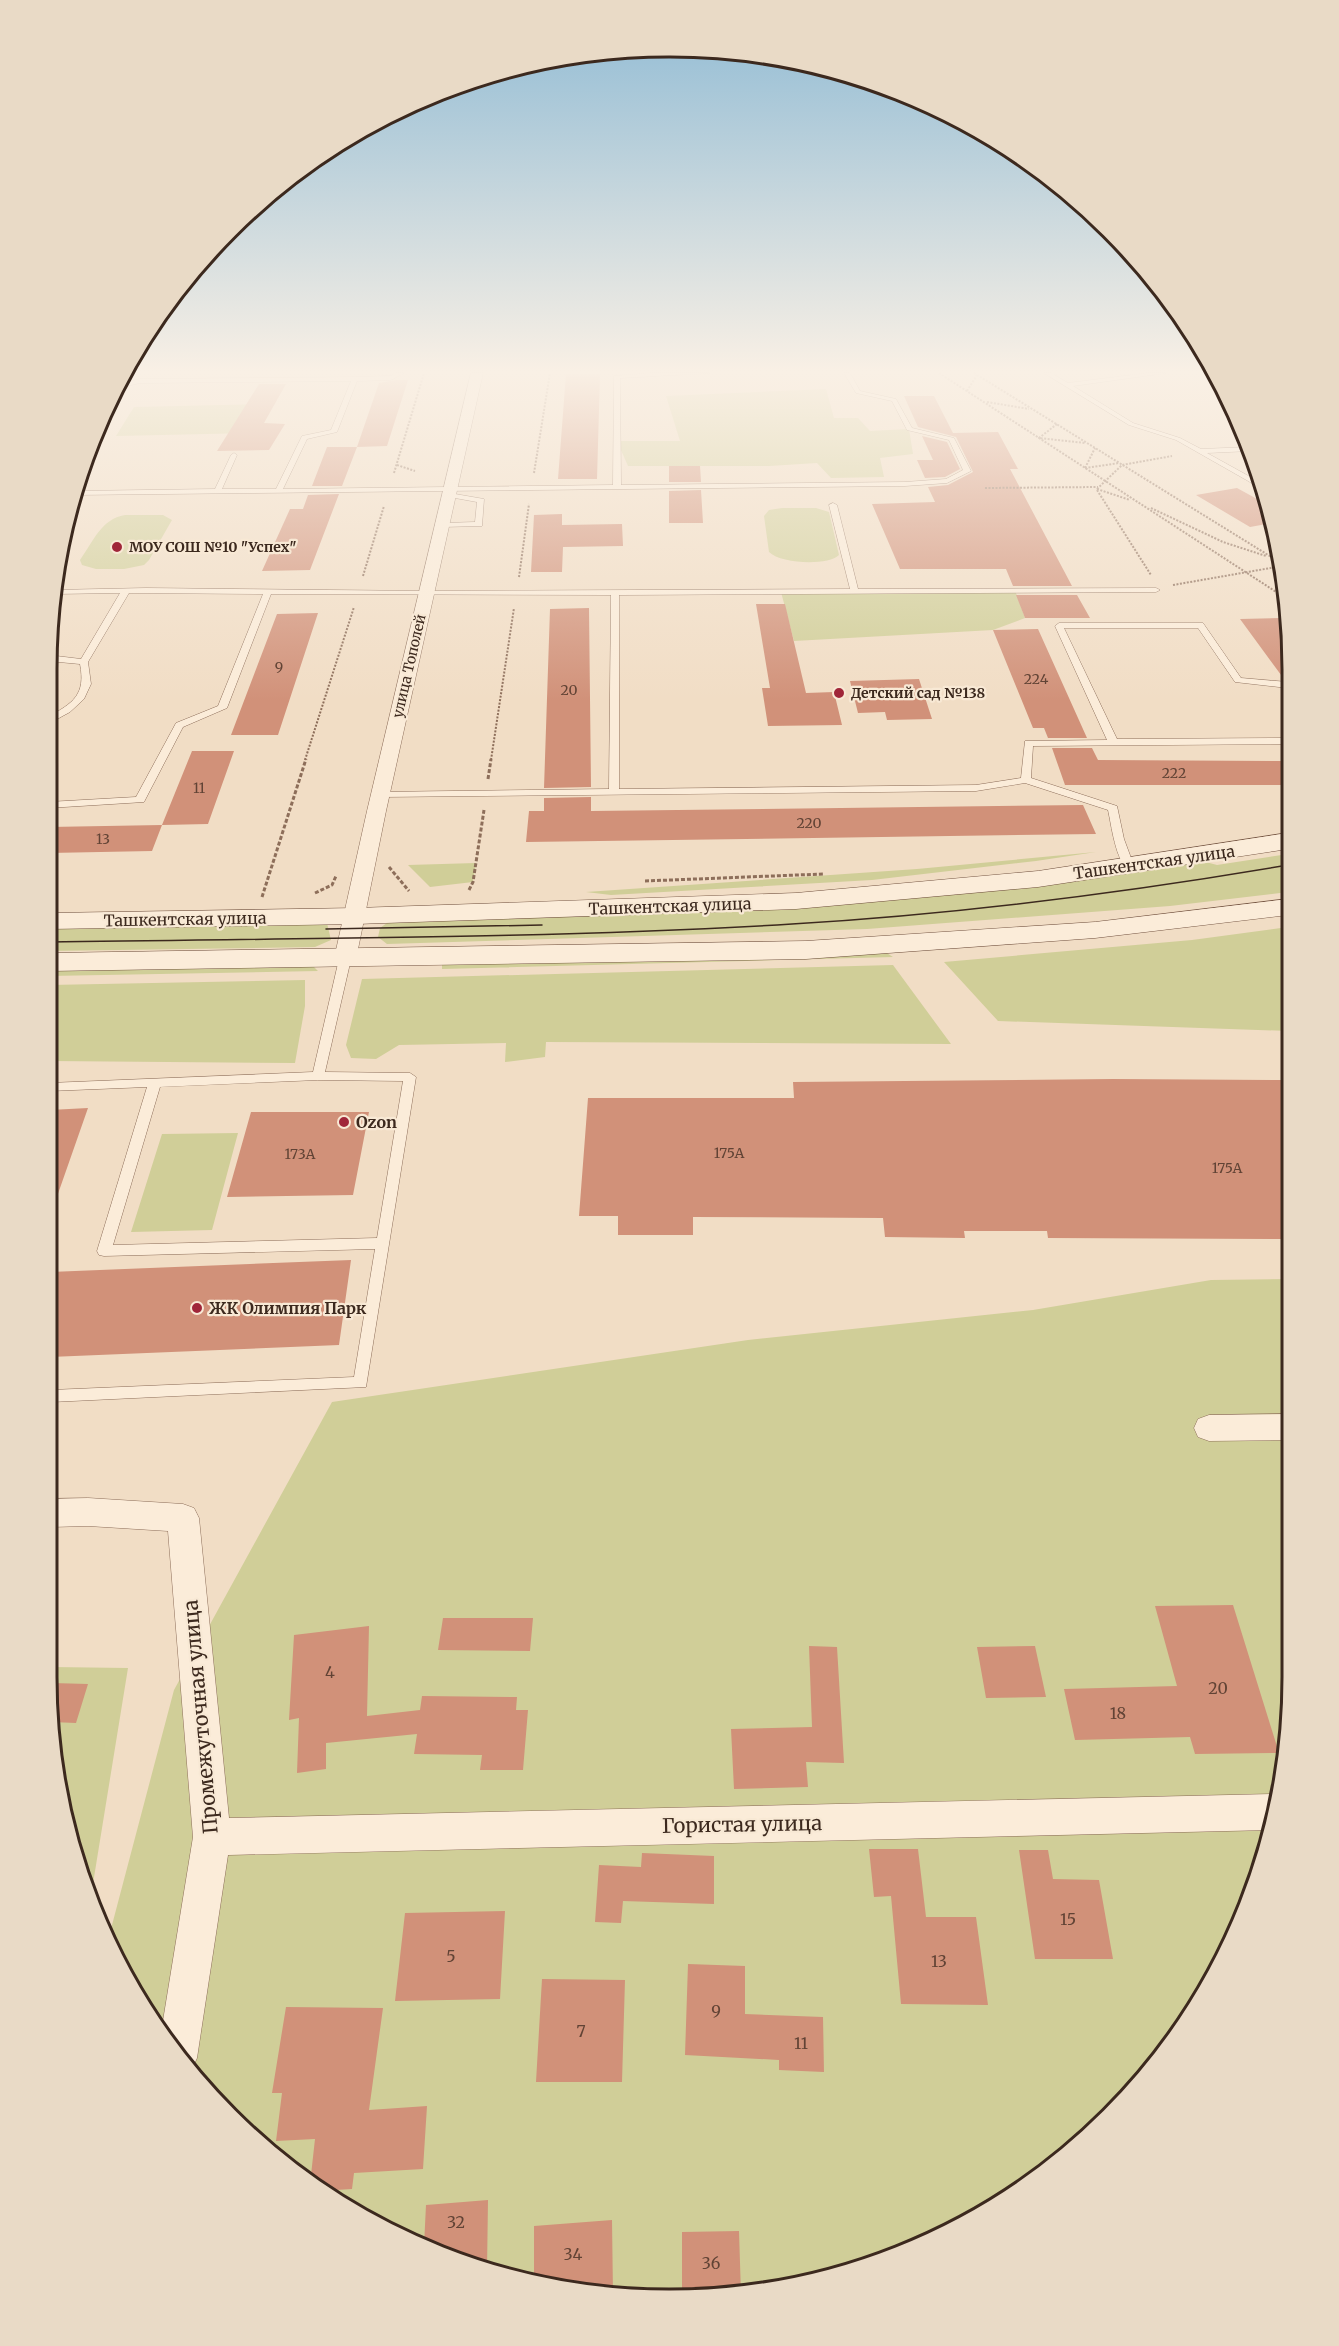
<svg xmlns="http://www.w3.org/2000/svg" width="1339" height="2346" font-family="Merriweather,serif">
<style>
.green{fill:#d0ce98}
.building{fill:#d19179}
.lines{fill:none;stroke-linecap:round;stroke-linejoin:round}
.service-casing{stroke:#8d6e5a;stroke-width:1}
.minor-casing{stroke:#8d6e5a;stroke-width:1}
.secondary-casing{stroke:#6f4f3d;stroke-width:1}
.path-far1{stroke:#8d6e5a;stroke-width:2;stroke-dasharray:2 1.5;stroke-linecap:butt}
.path{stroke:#8d6e5a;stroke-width:3;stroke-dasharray:4 2;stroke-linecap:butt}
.service{fill:#fbecd9;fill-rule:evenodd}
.minor{fill:#fbecd9;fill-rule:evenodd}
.secondary{fill:#fbecd9;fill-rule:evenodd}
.tram{stroke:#3c291e;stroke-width:1.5}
.poi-dot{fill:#a02639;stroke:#f8e9d5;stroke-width:2}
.labels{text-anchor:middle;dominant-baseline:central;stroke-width:4.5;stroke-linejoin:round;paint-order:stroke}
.far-poi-label{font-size:14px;font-weight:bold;fill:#3c291e;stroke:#f8e9d5;text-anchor:start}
.far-street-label{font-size:14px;fill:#3c291e;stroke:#f8e9d5}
.number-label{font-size:14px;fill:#614335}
.street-label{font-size:16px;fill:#3c291e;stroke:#f8e9d5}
.poi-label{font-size:16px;font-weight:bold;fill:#3c291e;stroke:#f8e9d5;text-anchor:start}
.near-number-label{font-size:16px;fill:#614335}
.near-street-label{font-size:20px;fill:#3c291e;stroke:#f8e9d5}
.rim{fill:none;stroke:#3c291e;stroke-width:3}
</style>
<rect width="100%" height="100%" fill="#f1ddc5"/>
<path class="green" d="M826,389l8,29h24l12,13 39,-2 4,25 -33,4 4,19 -53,1 -14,-15 -48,3h-141l-11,-25h63l-14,-45z
M265,404l-12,29 -137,3 18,-29z
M782,508h34l13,4 10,43c-11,11 -58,9 -70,-3l-5,-36 5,-6z
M125,515h38l9,5 -23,40 -5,5 -20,4h-28l-14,-4 -2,-5c13,-18 21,-41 45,-45z
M1015,590l10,28 -32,12 -199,11 -13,-49z
M1096,852l-60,9 -164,19 -261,15 -25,-3 331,-23z
M1288,854v38l-118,14 -303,23 -480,15 -9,-7 2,-9 18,-13 302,-6 502,-48 15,4z
M476,863l-3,19 -43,5 -22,-22z
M327,923l4,17 -16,7 -266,4v-26z
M1288,927l1,104 -291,-10 -54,-59 248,-22z
M882,950l11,7 -451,12v-8z
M312,965l6,6 -269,5v-8z
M893,965l58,79 -405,-2 -1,15 -40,5 1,-19 -107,2 -23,14 -25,-1 -5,-13 16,-66z
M305,980v26l-10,57 -246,-2v-76z
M238,1133l-26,97 -81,2 31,-98z
M1290,1279l1,438 -31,159 -51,112 -71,99 -58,58 -99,71 -73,36 -117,35 -81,11 -121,-4 -81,-16 -114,-43 -71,-41 -94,-77 -54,-62 -68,-111 67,-254 158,-288 416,-62 285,-30 178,-30z
M52,1667l76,1 -38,234 -11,-26 -27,-118z"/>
<path class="building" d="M566,374h34l-3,105h-39z
M396,380h12l-21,66 -30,1 22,-64z
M259,384h27l-22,39 21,1 -16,26 -52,1z
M904,396h30l19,37 45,-1 20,37h-8l62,117h-59l-7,-17h-106l-28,-65 63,-2 -7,-15 20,-2 25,-13 -17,-35 -38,-10z
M922,436l25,6 13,27 -15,8 -20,1 -8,-18h16z
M327,447h30l-15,39h-30z
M669,466h31l1,16h-32z
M1237,488l31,17 4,18 -22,4 -54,-32z
M701,490l2,33h-34v-32z
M339,494l-29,76 -48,1 28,-62h13l5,-14z
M562,514v11l60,-1 1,22 -60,1 -1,25h-31l3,-57z
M1016,595h61l13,23h-65z
M756,604h29l21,89 28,-1 8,33 -74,1 -6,-38h8z
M589,608l2,179 -47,1 6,-179z
M318,613l-40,122h-47l46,-121z
M1281,618l6,8 1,54 -4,-1 -44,-60z
M1038,629l49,109h-39l-4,-10h-11l-40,-98z
M919,679l13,40 -45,1 -2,-8 -27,1 -8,-32z
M1052,748h40l6,12 190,1v24h-223z
M192,751h42l-26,73 -46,1 -10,26 -103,2v-26l113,-2z
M591,797v14l492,-6 13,29 -570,8 3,-31h15v-13z
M1113,1079l176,1 1,159 -242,-1 -1,-7h-83l1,7 -80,-1 -2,-19 -190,-1v18h-75v-19h-39l9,-118h206l-1,-16z
M88,1108l-35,100 -3,-1v-97z
M251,1112h118l-16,83 -126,2z
M351,1260l-12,85 -289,12v-85z
M1233,1605l46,148 -84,1 -5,-17 -115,3 -11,-51 113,-3 -22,-80z
M443,1618h90l-3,33 -92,-1z
M369,1626l-2,90 53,-6 2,-14 95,1 -1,13h12l-5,60h-43l2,-15 -68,-1 3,-20 -91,9v26l-29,4 2,-55 -10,2 5,-85z
M809,1646l28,1 7,116 -38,-1 2,25 -74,2 -3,-60 81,-2z
M1035,1646l11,51 -60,1 -9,-51z
M52,1683l36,1 -12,39 -24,-1z
M869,1849h49l8,68h50l12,88 -87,-1 -10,-108 -17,1z
M1019,1850h29l5,29 46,1 14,79h-78z
M642,1853l72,3v48l-91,-3 -2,22 -26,-1 4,-57 42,2z
M505,1911l-5,88 -105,2 10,-88z
M688,1964l57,2v48l78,3 1,55 -45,-2v-10l-94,-5z
M542,1979l83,1 -3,102h-86z
M286,2007l97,1 -14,102 58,-4 -4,63 -69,4 -2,16 -33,2 -9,-7 5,-45 -39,2 6,-48h-10z
M488,2200l-1,70 -63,-24 2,-41z
M612,2220l1,75 -24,-1 -55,-11v-57z
M739,2231l2,63 -31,4 -28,-1v-65z"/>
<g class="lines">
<defs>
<path id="service" d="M396,373h8l-13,7 -34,1 -20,51 -30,7 -24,50 330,-4 1,-109 38,-3h58l-90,5 1,107 284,-3 41,-3 17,-9 -14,-30 -42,-10 -15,-29 -36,-8 -12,-20h6l10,18 36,8 16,29 42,10 17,33 -24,12 -42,3 -832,9 2,-4 140,-2 16,-34 3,-2 3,2 -15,34h54l26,-53 29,-6 20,-49 -211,2 -22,5 1,-4 21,-5 215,-2 35,-1z
M1044,373h7l17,10 80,-10h18l-93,13 60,37 47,15 21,11 48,-2 1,4 -43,2 56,31 1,6 -88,-50 -47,-15z
M455,494l29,5 -2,27 -41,1 -1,-2 4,-2 31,-1 2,-20 -22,-4z
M833,503l4,2 21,84 298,-1 4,2 -4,2 -537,3v194l357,-4 45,-7 4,-37 82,-1 -52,-114 4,-3h144l38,55 47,4v6l-53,-6 -37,-54h-134l53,111 171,-1v6l-255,2 -2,32 86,28 7,33 10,27 -5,3c-13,-5 -18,-46 -21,-59l-83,-27 -49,8 -596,6 -5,-3 1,-2 233,-3 2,-194 -340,-1 -44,114 -44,19 -39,75 -96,6v-6l88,-5 40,-74 42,-17 45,-112 -134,-1 -41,69 3,22 -7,15 -14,13 -22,12v-7c25,-14 38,-22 32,-53l-32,-3v-6l33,4 39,-66 -66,1v-4l92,-2 280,3 424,-2 -21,-84z
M345,955l6,4 -26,113 85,1 6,4 -50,310 -315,15v-12l303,-13 21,-128 -271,7 -5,-1 -2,-4 50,-164 -98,4v-8l264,-11 26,-113zM318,1080l85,1 -26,157 -264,7 47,-158z"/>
<path id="minor" d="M471,373h12l-97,438 -30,148 -3,5 -8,2 -8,-2 -3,-5 33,-148z
M1290,1414v26l-81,1 -11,-4 -4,-9 4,-9 11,-4z
M88,1498l95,6 11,4 5,10 30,300 1043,-24 4,1 -7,35 -1041,25 -31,203 -7,15 -15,-18 -14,-22 32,-196 -25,-306 -80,-5 -37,1v-28z"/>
<path id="secondary" d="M1288,833v16l-250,38 -242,22 -440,15 -307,5v-16l307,-5 440,-15 242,-22z
M1288,899v16l-193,23 -289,21 -757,12v-18l757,-12 289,-19z"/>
</defs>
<use href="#service" class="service-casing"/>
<use href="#minor" class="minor-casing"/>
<use href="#secondary" class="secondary-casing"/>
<path class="path-far1" d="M939,373l348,226
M974,373l307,190
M967,391l10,-16
M987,402l42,7
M1057,424l-18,14 46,5
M397,465l18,6
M1085,468l10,-20
M1085,468l34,-5
M394,473l30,-100
M534,473l16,-100
M985,488l113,-1
M1097,489l33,11
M1097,489l25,-24 50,-9
M1097,490l54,85
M1151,508l72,34 43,14
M363,576l21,-70
M519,577l10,-73
M1173,585l109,-19
M305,760l49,-153
M491,760l23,-152"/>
<path class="path" d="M488,779l3,-20
M389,867l20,24
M645,881l178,-7
M469,890l4,-8 11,-72
M315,893l17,-8 4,-9
M262,897l44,-138"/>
<use href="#service" class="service"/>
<use href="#minor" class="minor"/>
<use href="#secondary" class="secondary"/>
<path class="tram" d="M326,929l216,-4
M49,942c247,-4 496,-3 743,-18 166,-10 332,-31 496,-59"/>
</g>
<linearGradient id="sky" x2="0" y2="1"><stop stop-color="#8ebad4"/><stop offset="0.53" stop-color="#f9f0e5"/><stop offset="1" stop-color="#f9f0e5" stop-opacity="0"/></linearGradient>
<rect width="1339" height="701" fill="url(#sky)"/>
<g class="poi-dot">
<circle cx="117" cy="547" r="6"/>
<circle cx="839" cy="693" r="6"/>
<circle cx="344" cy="1122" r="6"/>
<circle cx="197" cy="1308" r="6"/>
</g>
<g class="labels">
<g class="far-poi-label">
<text x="129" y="547">МОУ СОШ №10 "Успех"</text>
<text x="851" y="693">Детский сад №138</text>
</g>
<g class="far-street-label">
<text transform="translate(409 666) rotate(-77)">улица Тополей</text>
</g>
<g class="number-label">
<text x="279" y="667">9</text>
<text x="1036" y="679">224</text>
<text x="569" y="690">20</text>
<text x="1174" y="773">222</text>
<text x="199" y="788">11</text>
<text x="809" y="823">220</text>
<text x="103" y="839">13</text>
<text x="729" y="1153">175А</text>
<text x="300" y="1154">173А</text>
<text x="1227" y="1168">175А</text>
</g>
<g class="street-label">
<text transform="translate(1154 862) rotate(-8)">Ташкентская улица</text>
<text transform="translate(670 906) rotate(-2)">Ташкентская улица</text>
<text transform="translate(185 919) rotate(-1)">Ташкентская улица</text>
</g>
<g class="poi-label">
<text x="356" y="1122">Ozon</text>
<text x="209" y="1308">ЖК Олимпия Парк</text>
</g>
<g class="near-number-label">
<text x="330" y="1672">4</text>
<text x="1218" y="1688">20</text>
<text x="1118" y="1713">18</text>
<text x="1068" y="1919">15</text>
<text x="451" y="1956">5</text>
<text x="939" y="1961">13</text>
<text x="716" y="2011">9</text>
<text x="581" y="2031">7</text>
<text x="801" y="2043">11</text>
<text x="456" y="2222">32</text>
<text x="573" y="2254">34</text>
<text x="711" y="2263">36</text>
</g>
<g class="near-street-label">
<text transform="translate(200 1717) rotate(-95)">Промежуточная улица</text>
<text transform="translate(742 1824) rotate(-1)">Гористая улица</text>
</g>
</g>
<path d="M0 0H1339V2346H0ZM669 57H670A612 612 0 0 1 1282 669V1677A612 612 0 0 1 670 2289H669A612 612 0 0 1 57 1677V669A612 612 0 0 1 669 57Z" fill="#e9dac6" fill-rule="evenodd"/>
<path class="rim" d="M669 57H670A612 612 0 0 1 1282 669V1677A612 612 0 0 1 670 2289H669A612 612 0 0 1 57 1677V669A612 612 0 0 1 669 57Z"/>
</svg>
